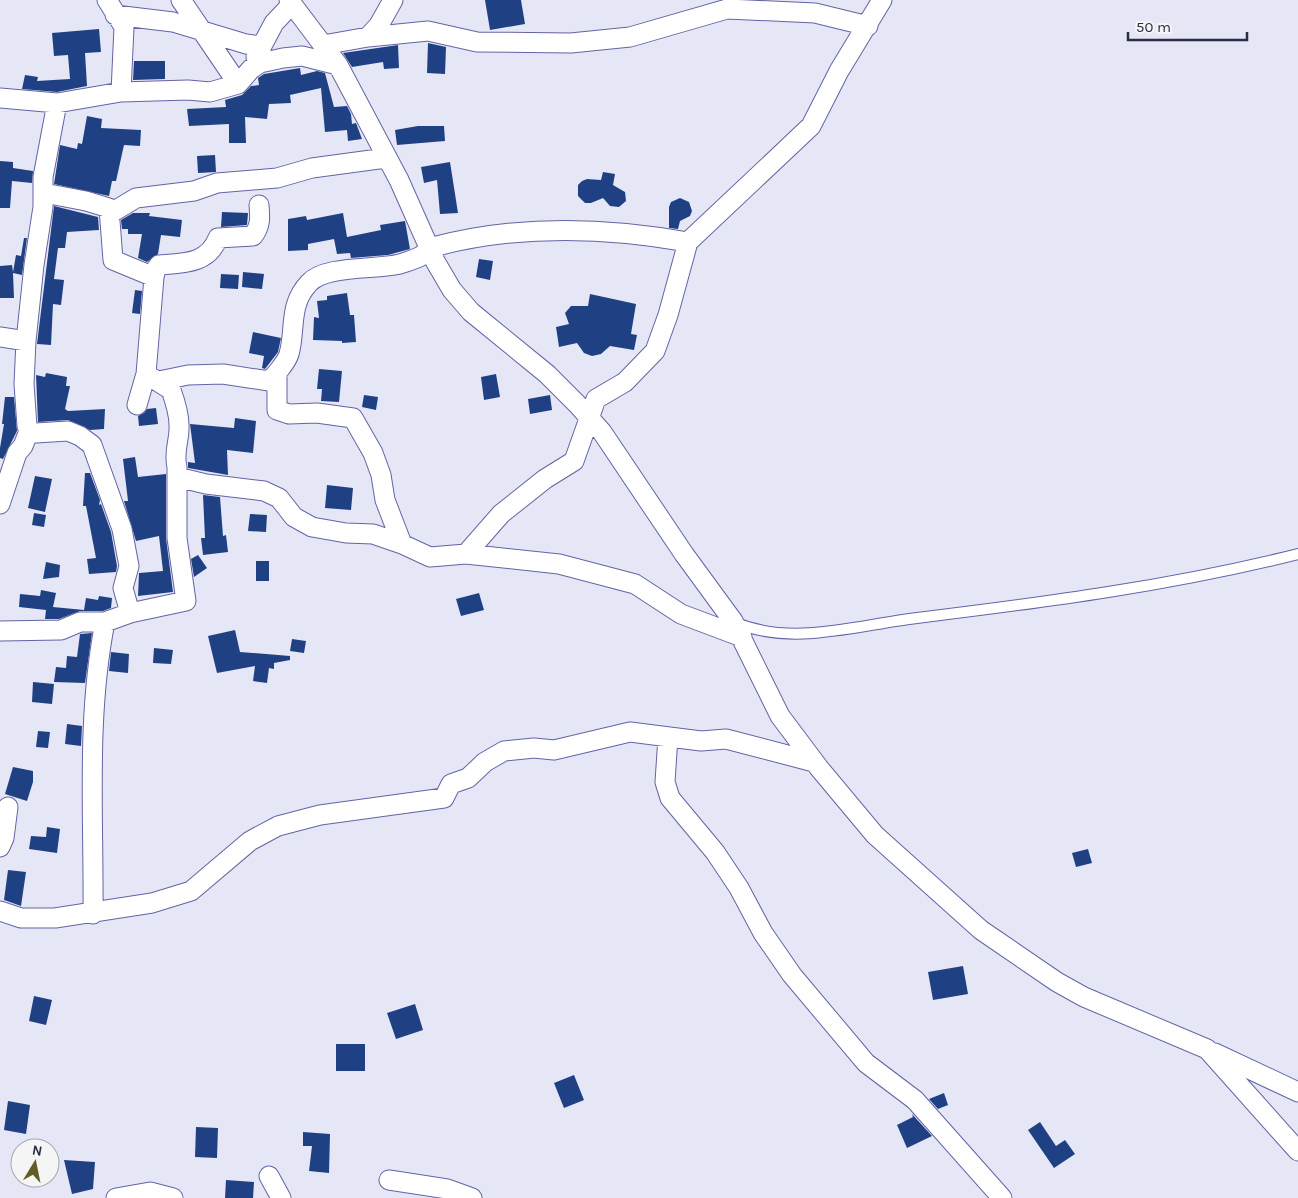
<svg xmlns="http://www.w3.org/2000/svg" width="1298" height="1198" font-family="Karla,sans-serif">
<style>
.building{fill:#1f4184}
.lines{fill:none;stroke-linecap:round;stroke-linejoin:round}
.service-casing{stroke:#6363a5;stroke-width:12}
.minor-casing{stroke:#6363a5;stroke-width:21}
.service{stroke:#fff;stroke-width:10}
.minor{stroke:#fff;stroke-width:19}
</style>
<rect width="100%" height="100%" fill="#e6e7f6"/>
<path class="building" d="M485,0h36l4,24 -35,6z
M99,29l2,23 -16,1 2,33 -30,6 -35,-3 3,-14 13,2 -1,4 33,-2 -2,-24 -14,1 -2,-23z
M428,43l18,4 -1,27 -18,-1z
M398,45l1,23 -15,1 -1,-7 -31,5 -9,-14z
M134,61h31v18l-32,1z
M300,68l1,7 16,-4 8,2 9,34 13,-1 4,8 1,10 4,-1 6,16 -14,2 -1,-11 -22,2 -4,-44 -31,7 1,8 -22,1 -2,15 -22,-2 1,26h-17v-19l-40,2 -2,-17 39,-2 -1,-7 17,-5 9,-9 8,-1 -1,-7 6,-4z
M87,116l15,3 -1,9 40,2 -1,16 -16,-1 -8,36h-4l-3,15 -55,-12 6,-39 17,4 1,-6 4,1z
M418,126h26l1,15 -48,4 -2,-15z
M215,155l1,17 -18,1 -1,-17z
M0,161l13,1v6l20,3 -1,12 -20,-2 -2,27h-10z
M450,162l8,51 -18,1 -3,-34 -13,3 -3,-16z
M603,172l12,2 -2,11 12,7 1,9 -7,6 -9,-1 -7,-8 -12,5h-6l-7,-7v-11l4,-4 5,-2 14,1z
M680,198l9,4 3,9 -2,5 -10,5 -2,8 -9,-1v-21l2,-5z
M54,206l44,11 1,13 -32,2 -2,16h-7l-4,31 10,1 -3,25 -8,-1 -2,41 -14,-1z
M222,212l26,1 -1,12 -26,2z
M133,213h17l-1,3 33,4 -2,17 -19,-2 -3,19 -11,8 -9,-4 4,-24h-14v-5h-6l-1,-9z
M343,213l4,24 34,-7 -1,-5 25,-4 5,28 -22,6 -37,3 -1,-5 -13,1 -3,-15 -26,5v6l-20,1v-32l18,-3 1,4z
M24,238h3l-5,37 -9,-2 1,25h-14v-32l12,-1 1,7 3,-17 5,1z
M479,259l14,2 -3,19 -14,-3z
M243,272l21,2 -2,15 -20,-2z
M221,274l18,1 -1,14 -18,-1z
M135,290l7,1 -2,23 -8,-1z
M347,293l3,22h4l2,27 -14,1v-2l-29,-1 1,-23 5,1 -2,-17 10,-1v-4z
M590,294l46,10 -5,30 6,1 -3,15 -24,-4 -9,8 -9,2 -8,-3 -7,-10 -18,4 -3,-20 13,-3 -4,-11 6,-7h17z
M253,332l28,6 -3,14 -13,17 -3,-1 2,-12 -15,-3z
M319,369l23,2 -3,31 -18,-1 1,-12h-5z
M46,373l21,4 -1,9h4l-5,23 3,2 37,-2 -1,20 -14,1 -22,-10 -30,2 -2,-47 9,2z
M496,374l4,23 -16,3 -3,-23z
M364,395l14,2 -2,13 -14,-3z
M550,395l2,15 -22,4 -2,-15z
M5,397h9l3,34 -14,28 -3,-1v-10l4,-24h-2z
M156,408l2,16 -19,2 -1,-10 6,-3 3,-4z
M235,418l21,3 -3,32 -26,-3 1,25 -40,-7v-6l7,1 -5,-39 44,4z
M135,457l3,20 28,-3v64l7,54 -35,4 1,-23 24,-2 -4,-35 -23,5 -12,-40h4l-5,-42z
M85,473h5l10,27 -1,5 2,-1 10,28 6,34 -1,6 -27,2 -2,-15 9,-1 -10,-52h-3z
M35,476l17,3 -7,33 -17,-4z
M327,485l26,3 -2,22 -26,-2z
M203,495l17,2 3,39 3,-1 2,17 -25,3 -2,-17h4z
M34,513l12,2 -2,12 -12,-2z
M250,514l17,1 -1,17 -18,-1z
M198,555l9,13 -13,9 -3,-18z
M256,561h13v20h-13z
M46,562l14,3 -1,12 -16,2z
M41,590l15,3 -3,14 31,3 2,-12 12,2 1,-4 13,2 -1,10 -8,3h-23l-21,8h-14l1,-9 -27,-3 1,-13 20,2z
M479,593l5,17 -23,6 -5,-17z
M235,630l5,22 50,4v4l-16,3v6l-5,-1 -2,15 -14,-2 2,-15 -38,7 -9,-37z
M92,633l-7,50 -31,-1 2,-15 10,1 1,-12 10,1 3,-23z
M292,639l14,2 -2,12 -14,-2z
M154,648l19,2 -2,14 -18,-1z
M111,652l18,2 -1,19 -19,-2z
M33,682l21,2 -2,20 -20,-2z
M67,724l15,2 -1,20 -16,-2z
M38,731l12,1 -2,16 -12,-1z
M13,767l20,4v11l-6,19 -22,-7z
M47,827l13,2 -3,24 -28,-4 2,-13 15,1z
M1088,849l4,14 -16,4 -4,-14z
M8,870l18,2 -5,34 -17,-6z
M963,966l5,28 -35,6 -5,-28z
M34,996l18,4 -6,25 -17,-4z
M415,1004l8,26 -27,9 -9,-26z
M336,1044h29v27h-29z
M574,1075l10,25 -20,8 -10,-25z
M944,1093l4,12 -10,4 -9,-10z
M8,1101l22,4 -4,29 -22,-4z
M912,1114l20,22 -25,12 -10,-23 16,-8z
M1040,1122l16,24 9,-6 10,14 -21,14 -26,-38z
M196,1127l22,1 -1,30 -22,-1z
M303,1132l27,2 -1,39 -20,-2 3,-25h-9z
M64,1160l31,2 -2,27 -21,5z
M226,1180l28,2 -1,16h-28z"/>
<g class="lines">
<defs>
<path id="service" d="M734,622c58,25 123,3 183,-4 130,-16 253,-32 381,-64"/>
<path id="minor" d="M107,0l17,27 -3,65
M181,0l57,84
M289,0l49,65 9,17 52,98 36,81 17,29 19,22 76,62 30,30 25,28 82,122 49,67 47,95 39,52 56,67 106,95 76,52 27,15 123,52 91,102
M115,15l58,7 73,22 16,2
M368,37l11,-12 14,-25
M323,45l45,-8 60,-6 49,11 94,1 59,-6 97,-28 88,4 53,13
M256,57l18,-34 18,-19
M0,98l57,5 64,-11 67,-2 22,2 28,-8 13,-15 9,-6 23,-5 19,-2 36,9
M44,193l42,8 23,7 4,52 41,17 -8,97 -9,31
M111,213l25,-15 58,-7 23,-8 60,-5 35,-10 74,-10
M154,277l2,-8 3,-4c25,-2 49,-1 59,-27l35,-2c8,-10 7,-19 6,-31
M0,337l26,4 -2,43 3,42 2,5 -6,15 -6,7 -17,51
M26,341l8,-76 9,-58v-30l14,-74
M277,375v35l12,4 28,-1 36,5 20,35 8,22 4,25 17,44
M159,381l29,-6 35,-1 46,7c6,-5 18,-20 20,-27 7,-24 -1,-49 20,-71 16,-18 67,-13 91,-19 6,-2 16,-5 21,-8 5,-3 7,-8 12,-9 82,-22 172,-20 255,-5
M29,431l7,2 32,-2 12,5 12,9 30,84 7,37 -6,22 7,25
M177,477l29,7 58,7 15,7 15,19 18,10 34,6 27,1 29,10 28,13 36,-3 93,10 76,20 46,30 61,23
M466,554l35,-40 44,-35 29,-18 22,-62 29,-17 30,-31 13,-36 20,-73 123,-116 28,-55 43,-71
M0,631l61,-1 19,-8h25l25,-9 56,-12 -9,-63v-71c-4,-16 3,-27 2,-42 0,-12 -4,-24 -8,-35l-25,-16
M668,737l-3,45 5,16 45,54 24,36 24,45 29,42 74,88 49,37 87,98
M0,847l4,-9 4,-31
M0,911l21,7h34l97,-15 39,-12 59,-50 28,-15 42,-11 124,-17 7,-14 17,-6 17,-16 19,-11 30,-3 20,2 76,-18 71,9 25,-2 88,23
M93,914c1,-98 -7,-196 12,-292
M1215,1053l83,39
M269,1176l12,22
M389,1180l58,9 25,9
M116,1198l34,-6 23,6"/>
</defs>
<use href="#service" class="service-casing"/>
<use href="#minor" class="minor-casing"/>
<use href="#service" class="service"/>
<use href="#minor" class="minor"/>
</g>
<g transform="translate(35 1163) rotate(10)"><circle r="24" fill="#f5f5f5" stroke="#a4a5b0"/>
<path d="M0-4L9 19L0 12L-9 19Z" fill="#625c28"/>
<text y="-8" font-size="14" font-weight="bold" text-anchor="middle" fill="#2b2c48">N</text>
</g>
<path d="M1128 32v8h119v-8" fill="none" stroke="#2b2c48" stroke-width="2.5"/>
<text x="1136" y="32" font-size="15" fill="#2b2c48" stroke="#f5f5f5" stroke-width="4" paint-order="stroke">50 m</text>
</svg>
